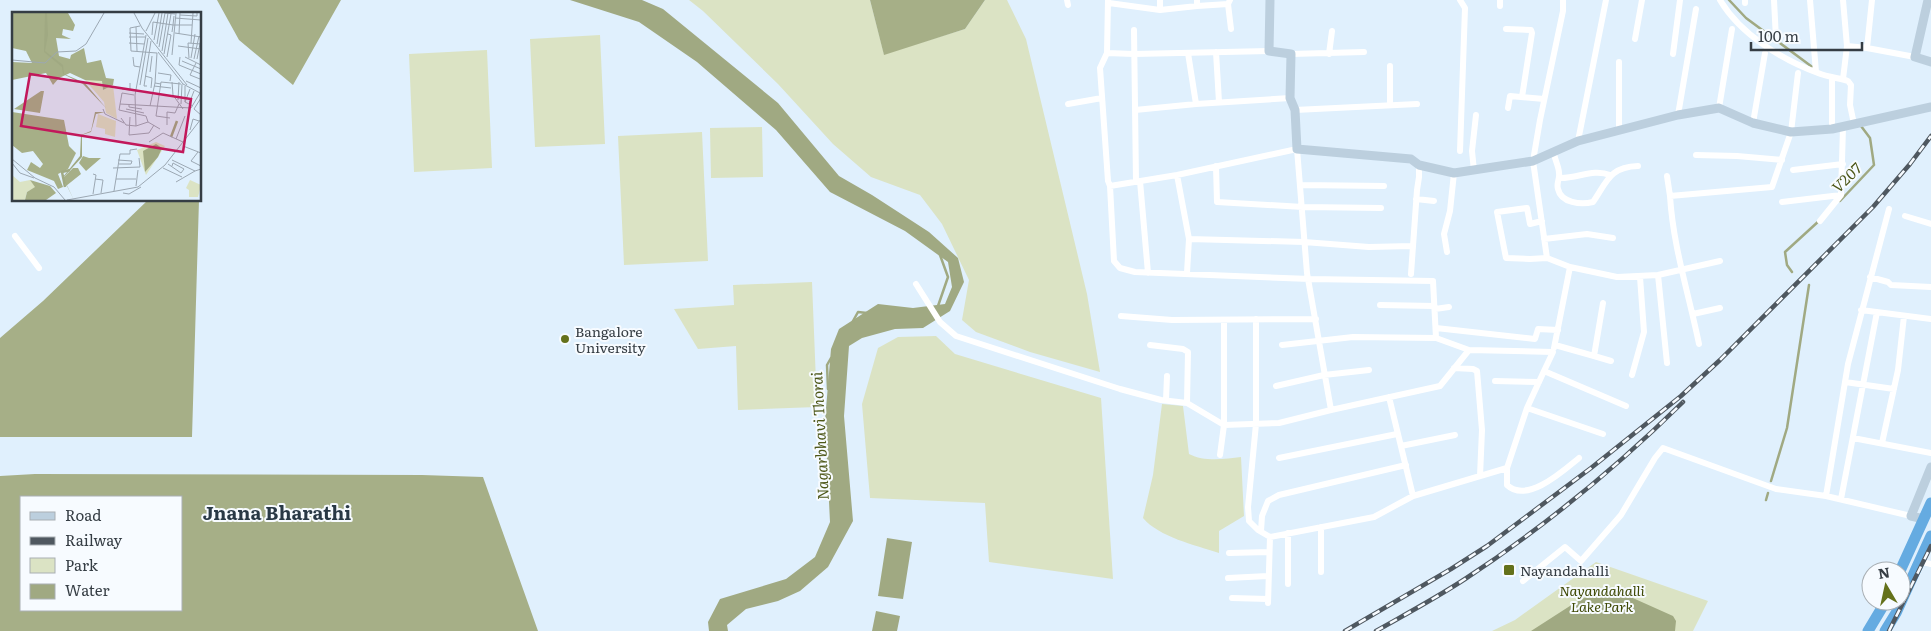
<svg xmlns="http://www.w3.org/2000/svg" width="1931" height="631" font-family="Literata,serif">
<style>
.green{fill:#dbe3c4}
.forest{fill:#a6af87;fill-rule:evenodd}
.water{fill:#a0a982}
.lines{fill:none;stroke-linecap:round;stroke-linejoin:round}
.stream{stroke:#a0a982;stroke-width:2.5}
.street{stroke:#fff;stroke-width:6}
.secondary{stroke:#bccfde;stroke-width:9}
.highway{stroke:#65abe1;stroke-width:11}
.rail-casing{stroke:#4f5860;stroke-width:4.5}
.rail{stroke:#f7fbff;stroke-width:2.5;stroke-dasharray:8;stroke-linecap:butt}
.poi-dot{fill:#64711b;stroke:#f7fbff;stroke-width:2}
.labels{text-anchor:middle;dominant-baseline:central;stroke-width:4;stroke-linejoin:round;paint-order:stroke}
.poi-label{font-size:14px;fill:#353d44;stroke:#f7fbff;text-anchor:start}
.park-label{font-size:14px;font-style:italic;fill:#3e4804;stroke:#f7fbff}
.water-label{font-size:15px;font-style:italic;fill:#4d5718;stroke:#f7fbff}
.district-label{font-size:19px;font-weight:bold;fill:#283845;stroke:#f7fbff}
.inset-river{fill:none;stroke:#a0a982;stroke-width:2.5}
.inset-road{fill:none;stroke:#9ca8b3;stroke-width:1}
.view{fill:#c2185b;fill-opacity:0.15;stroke:#c2185b;stroke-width:2.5}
.inset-edge{fill:none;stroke:#353d44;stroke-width:2.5}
</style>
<rect width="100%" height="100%" fill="#e0f0fd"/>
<path class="green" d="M689,0h181l14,54 81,-25 20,-29h22l19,39 61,255 13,78 -70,-20 -54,-20 -14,-12 7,-40 -27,-56 -22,-29 -49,-18 -38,-33 -55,-60 -75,-73z
M600,35l5,109 -70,3 -5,-108z
M487,50l5,118 -78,4 -5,-118z
M762,127l1,50 -52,1 -1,-50z
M702,132l6,129 -84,4 -6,-129z
M812,282l5,125 -79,3 -2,-64 -38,3 -24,-40 60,-4 -1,-20z
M936,336l19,18 146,44 12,181 -124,-17 -4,-59 -115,-5 -8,-94 16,-56 20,-11z
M1162,404l21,2 6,48c15,8 36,5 52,3l3,59 -25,15v22c-24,-8 -60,-16 -76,-35l10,-43z
M1596,562l112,39 -15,30h-201l23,-11z"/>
<path class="forest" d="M217,0h124l-48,85 -54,-45z
M870,0h115l-20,29 -81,26z
M148,200h51l-7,237h-192v-99l43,-37z
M35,474l387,1 61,2 55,154h-538v-155zM21,497h160v113h-160z"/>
<path class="water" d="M570,0h72l21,9 115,94 61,73 33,19 57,37 29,26 6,24 -14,29 -27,17 -28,1 -33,9 -13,8 -5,70 9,105 -25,46 -28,24 -22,10 -32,8 -19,16 1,6h-19l-1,-9 12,-23 66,-20 29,-22 15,-35 -5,-101 6,-72 8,-20 39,-25 35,4 32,-4 7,-17 -4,-25 -43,-31 -75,-39 -54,-62 -79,-68 -58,-40z
M887,538l25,4 -9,57 -25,-3z
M1606,586l67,30 3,5 -1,10h-144l42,-27z
M876,611l24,5 -3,15h-25z"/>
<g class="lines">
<path class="stream" d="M1729,0l17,18 69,51
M1840,201l34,-36 -4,-27 -9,-12
M1792,272l-5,-7 -2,-13 35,-32
M938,306l10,-29 -8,-22
M853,321l5,-9 9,1
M828,389l-1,-24 4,-7
M1771,481l16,-53 22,-143
M1766,500l2,-7"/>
<path class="street" d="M1067,0l1,5
M1160,0v10
M1500,0v6
M1563,0v11l-23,109 -7,41 14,97 23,9 47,10 41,-2 62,-14
M1720,0c20,34 62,60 98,73 10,4 20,5 30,8l3,4 -1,20 4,19
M1745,0v3
M1774,0l2,39
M1810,0l6,72
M1843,0l4,46 20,2
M1872,0l-5,48 48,9
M1109,3l51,7 37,-4v-6
M1228,4l3,25
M1197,6l31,-2 2,-4
M1506,29l25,1 1,3 -10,64
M1134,30l2,152
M1635,39l7,-39
M1269,51l-135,3 -27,-1 -7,15 8,113 2,5 4,75 6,7 15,4 175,7 123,2 3,57 33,12
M1216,52l3,50
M1107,53l1,-53
M1188,53l8,51
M1291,54l73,-2
M1329,54l3,-23
M1673,54l7,-54
M1619,62v68
M1390,66v39
M1843,79l4,-33
M1068,104l34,-6
M1508,108l2,-12 34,3
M1719,108l13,-79
M1135,110l61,-6 94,-6
M1295,110l122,-6
M1678,115l18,-106
M1753,123l12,-70
M1832,129v-51
M1578,141l28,-141
M1460,151l5,-143 -5,-8
M1554,154c1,6 5,13 5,19 1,6 -3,10 -1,16 3,14 23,16 35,13 14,-20 16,-35 45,-36
M1696,155l41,1 45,4
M1216,166l1,36 86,5 78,1
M1793,170l50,-6
M1474,171l-2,-20 4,-36
M1177,175l12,64 -2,34
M1667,176l3,20
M1559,178c18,1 34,-10 51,-3
M1140,181l8,92
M1301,185l83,1
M1110,186l67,-11 120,-26 10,124 24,137 109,-24 29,-36 84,2 -9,19 82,35
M1416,199l18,2
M1782,202l59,-7
M1905,216l26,8
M1542,221l-12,3 -3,-16 -30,4 9,46 24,1 17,-1
M1820,221l21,-26 2,-68
M15,236l24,32
M1189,239l115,3 65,5 43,-1
M1544,239l43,-5 26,4
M1447,252l-3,-18 6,-23 4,-38
M1411,274l6,-84 2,-13v-12
M1658,275l9,88
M1870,277l18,5 3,3 40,2
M916,284l24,38 16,14 164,53 41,11 26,3
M1380,305l54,1
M1435,309l14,-2
M1861,310l70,9
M1693,314l27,-6
M1121,316l51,4 144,-1
M1256,319v105l-8,83 1,14 9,9 12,7 104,-20 39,-21 94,-28 20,-60 17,-37
M1436,328l99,11 3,-10 20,1
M1699,344c-10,-49 -26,-98 -29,-148l102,-9 19,-55 7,-59
M1150,345l33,4 5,3 -1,51 37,22 55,-2 52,-13
M1282,345l71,-8 83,1
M1555,345l39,11 9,-53
M1554,348l16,-81
M1594,356l17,5
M1454,368l19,1 4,2 5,59 -2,46
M1632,375l12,-43 -4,-55
M1495,381l44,1
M1845,382l49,7
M1276,386l48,-11 45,-5
M1389,397l24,99
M1166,400l1,-24
M1527,408l76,26
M1853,438l78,15
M1882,443l16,-73 6,-54
M1401,446l54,-11
M1220,455l4,-30v-105
M1279,458l118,-24
M1507,468v17c20,19 56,-14 72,-27
M1826,496l22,-132 41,-155
M1841,499l36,-187
M1261,531l1,-15 6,-15 11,-6 127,-30
M1288,533v51
M1229,553l40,-1
M1919,561l12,3
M1321,572v-45
M1228,578l40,-2
M1523,581l42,-34 16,14 40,-46 34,-57 8,-10 113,41 50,7 85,20
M1232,598l36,1
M1268,603l2,-66"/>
<path class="secondary" d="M1270,0l-1,51 22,3 -1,44 5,12 2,39 114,10 8,6 35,8 79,-12 45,-20 100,-26 41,-7 34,15 38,9 41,-3 99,-22
M1928,0l-13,57 16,5
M1924,519l-13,-3 20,-49"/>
<path class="highway" d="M1900,571l31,-68
M1868,631l18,-30
M1885,631l11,-18 35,-77"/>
<defs>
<path id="rail" d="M1345,631l106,-62 36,-23 104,-78 90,-72 39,-36 153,-153 37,-43 21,-28
M1376,631c30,-17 60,-33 89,-52 79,-52 151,-111 218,-177
M1889,631l42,-85"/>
</defs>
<use href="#rail" class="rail-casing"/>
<use href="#rail" class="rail"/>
</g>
<g class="poi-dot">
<circle cx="565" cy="339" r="5"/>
<rect x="1503" y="564" width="12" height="12" rx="2.5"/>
</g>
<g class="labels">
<g class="poi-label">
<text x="575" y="331">Bangalore<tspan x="575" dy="16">University</tspan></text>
<text x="1520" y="570">Nayandahalli</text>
</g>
<g class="park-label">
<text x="1602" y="590">Nayandahalli<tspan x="1602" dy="16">Lake Park</tspan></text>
</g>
<g class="water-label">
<text transform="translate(1846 177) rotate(-44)">V207</text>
<text transform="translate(819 436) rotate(-93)">Nagarbhavi Thorai</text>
</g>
<g class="district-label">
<text x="277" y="512">Jnana Bharathi</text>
</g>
</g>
<g transform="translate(12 12)">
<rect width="189" height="189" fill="#e0f0fd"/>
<path d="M79,66l11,3 1,9 10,-5 4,34 -11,-6 -2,-11 -19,-22zM86,102l18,7 -1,16 -10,-3v-5l-9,-2zM144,130l9,4 -19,29 -9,-25zM0,163l8,7 10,-2 6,7 -9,5 -2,8h-13zM178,168l11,5 -3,12h-9v-7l-3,-2z" fill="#dbe3c4"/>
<path d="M0,1h56l7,12 -2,6 -10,-2 -1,6 9,4 -15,-1 3,18 11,3 1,-4 13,-7 3,15 14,-3 5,18 8,1 -1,6 -10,5 -1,-9 -17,-1 -15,-7 -11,5 -6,7 -7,-12 -34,7v-18l20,1 -6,-12 -14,-3zM29,79h3l-4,22 -26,-4zM0,100l52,8 5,26 7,7 -8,16 -10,5 5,13 -5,2 -4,-8 -27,-11 4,-8 9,6 3,-4 -10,-13 -11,2 -10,-8zM71,144l6,2h12l-15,13 -7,-8zM61,156h5l3,6 -15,12 -3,-8zM18,168l20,6 6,7 -10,7h-21l2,-8 8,-5z" fill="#a6af87"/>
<path d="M33,1h2l1,22 -3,16 18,14 1,9 21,9 21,25 -1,4 -9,2 -5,18 -9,3v22l-19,21 11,22 -11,-23 17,-21 1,-21 10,-4 4,-19h10l1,-4 -23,-24 -20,-10 -1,-7 -18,-15zM144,132l6,4 -4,9 -13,15 -2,-21z" fill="#a0a982"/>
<path class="inset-river" d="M159,125l6,-16M53,175l-3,-15 8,-2"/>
<path class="inset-road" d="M122,1l8,15 45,57M168,3l17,1v-3M162,4l-1,9h19M163,6l26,2M128,14l-10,2 1,23 26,2 -2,30 6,1M124,15l1,24M134,19l9,-18M117,21l15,1M163,21l26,4M167,22l1,-21M134,23l-11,60 1,31 12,-4 12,7M140,23l1,-13 20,3 -1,7M117,25h16M142,28l5,-27M117,31l15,1M179,31l2,-30M145,32l5,-31M166,34l23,3M147,35l6,-34 10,1M150,39l6,-38M152,42l7,-40M160,43l4,-42M121,45l1,9 6,1M155,45l4,-22 -3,-1M168,45l-1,8 22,9M173,45l16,8M177,46l-1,-15 13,1M179,46l4,-24M182,47l5,-23M185,47l4,-20M0,48l33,3 12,-11 19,-1 10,-7 18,-31M170,49l19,8M184,51l-6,12 10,4M138,60l2,-16M146,61l13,2 -1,6M133,64l7,2 -1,10M174,69l15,7M160,70l1,13 10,14M128,73l8,-47M135,74h-3l7,-45M142,74l17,2M173,74v16M110,77l8,1v-7M122,83l-12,-2 -3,17 27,6 2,6M189,86l-7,11 7,6M166,88l1,-18M108,92l71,4 9,-15 -17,-9 -25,-32M117,92v3l13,2M169,92l1,-20M177,92l-4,-2 5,-13M138,94l5,-23M181,94l-4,-2 5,-13M91,97l2,5 19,9M114,97l18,4M118,105l-1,18 20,-2 5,-8M109,106l5,7 10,1M158,106l-14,-2 5,-34 20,2M155,113v-13l8,1 4,-9M178,118l3,-11 6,2M164,127l9,-23M137,130l14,-9 20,9M171,134l18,7M186,140l-7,9 10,5M0,147l23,19 19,9 11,13M106,148l14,1 -1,3h-12M160,148l23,11 6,-2M0,151l8,10 14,5M156,152l13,9 3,-4 -11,-6 -1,3M101,156l27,-1 -1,-9M151,156l19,9M81,162l3,1 -3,19M83,167l8,1 -2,13M104,167h20M164,170l19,-11M124,174l2,-16M102,179l6,-37h10v-4l7,-1M111,181l6,1 12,-7M55,188l71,-13 27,-22 36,-46"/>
<path class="view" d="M18,62l161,25 -8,53 -162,-26z"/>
<rect width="189" height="189" class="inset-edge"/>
</g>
<rect x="20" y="496" width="162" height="115" fill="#f7fbff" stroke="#a9afb4"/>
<rect x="30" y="512" width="25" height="8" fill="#bccfde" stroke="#a9afb4"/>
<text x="65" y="521" font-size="15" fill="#353d44">Road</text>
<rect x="30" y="537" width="25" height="8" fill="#4f5860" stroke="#a9afb4"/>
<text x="65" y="546" font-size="15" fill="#353d44">Railway</text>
<rect x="30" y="558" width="25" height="15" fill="#dbe3c4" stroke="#a9afb4"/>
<text x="65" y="571" font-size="15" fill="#353d44">Park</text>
<rect x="30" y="584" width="25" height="15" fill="#a0a982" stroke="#a9afb4"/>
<text x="65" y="596" font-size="15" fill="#353d44">Water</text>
<g transform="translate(1886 586) rotate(351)"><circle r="24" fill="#f7fbff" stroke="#a9afb4"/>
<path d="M0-4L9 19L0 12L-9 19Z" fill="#64711b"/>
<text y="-8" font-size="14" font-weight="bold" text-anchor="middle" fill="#353d44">N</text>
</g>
<path d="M1751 42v8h111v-8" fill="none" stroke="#353d44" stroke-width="2.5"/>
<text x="1758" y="42" font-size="15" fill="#353d44" stroke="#f7fbff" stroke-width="4" paint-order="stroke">100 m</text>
</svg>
